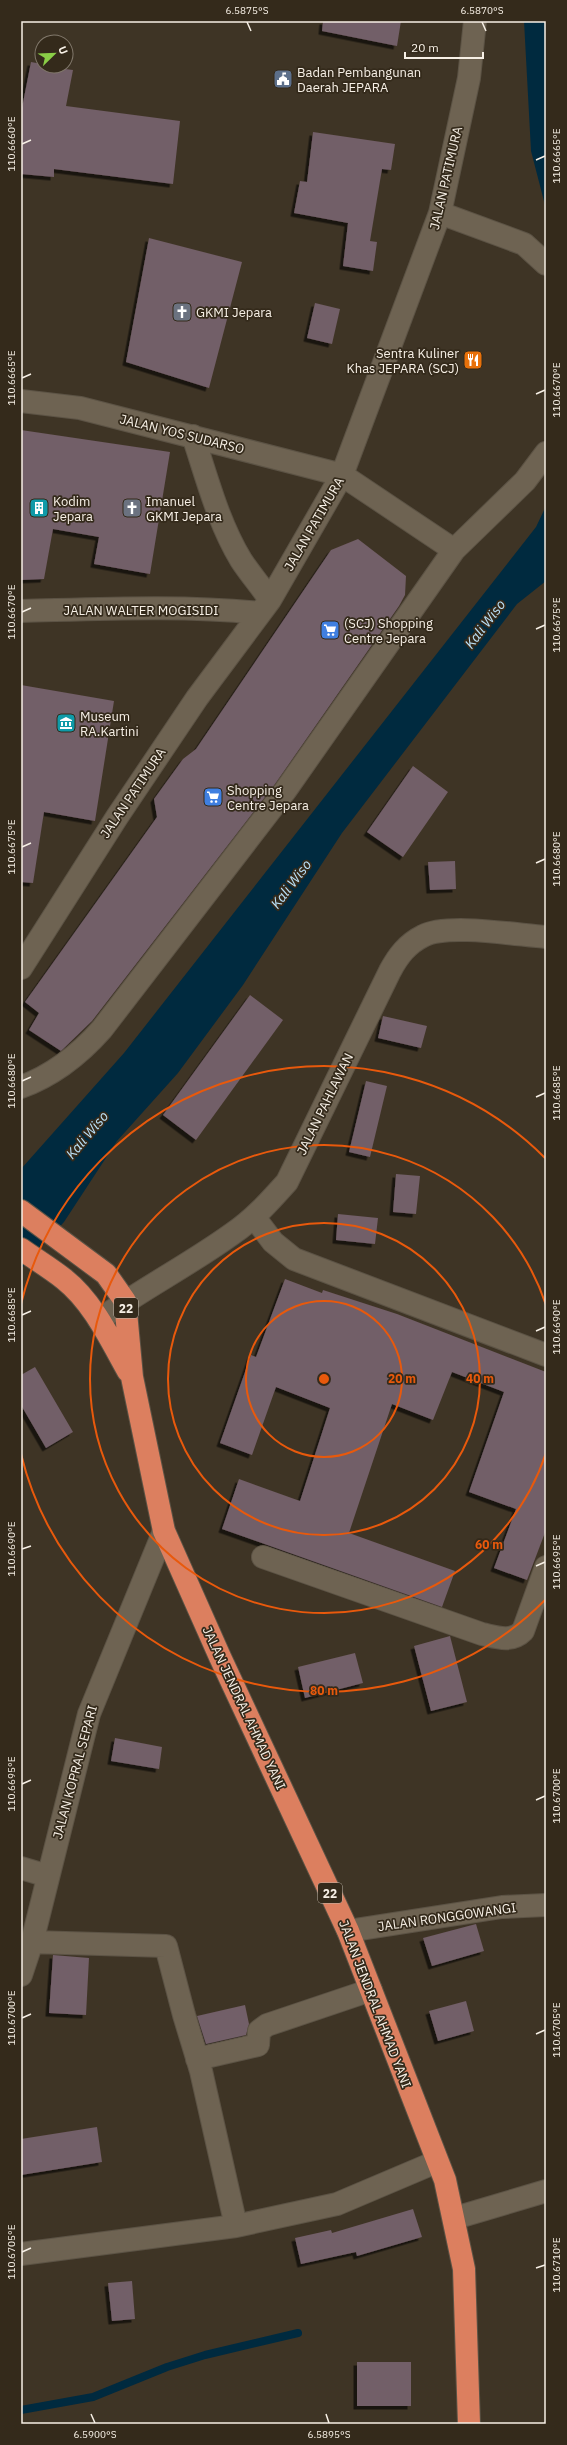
<svg xmlns="http://www.w3.org/2000/svg" width="567" height="2445" font-family="'IBM Plex Sans',sans-serif">
<style>
.water{fill:#002a3f}
.lines{fill:none;stroke-linecap:round;stroke-linejoin:round}
.stream{stroke:#002a3f;stroke-width:8}
.building{fill:#725e67;filter:url(#shadow)}
.minor-casing{stroke:#5c5345;stroke-width:24}
.highway-casing{stroke:#5c5345;stroke-width:24}
.minor{stroke:#6e6352;stroke-width:22}
.highway{stroke:#dc7f5f;stroke-width:22}
.ticks{fill:none;stroke:#f7f0e6;stroke-width:1.5}
.ring{fill:none;stroke:#e8590c;stroke-width:2}
.labels{text-anchor:middle;dominant-baseline:central;stroke-width:3.5;stroke-linejoin:round;paint-order:stroke}
.shield{fill:#342a1b;stroke:#bcb5a9;stroke-width:1}
.shield-label{font-size:12px;font-weight:bold;fill:#f7f0e6}
.poi-label{font-size:13px;fill:#f7f0e6;stroke:#342a1b;text-anchor:start}
.street-label{font-size:13px;fill:#f7f0e6;stroke:#342a1b}
.water-label{font-size:14px;font-style:italic;fill:#bce4fc;stroke:#342a1b}
.centre{fill:#e8590c;stroke:#342a1b;stroke-width:2}
.ring-label{font-size:12px;text-anchor:middle;font-weight:bold;fill:#e8590c;stroke:#342a1b;stroke-width:3.5;stroke-linejoin:round;paint-order:stroke}
.neatline{fill:none;stroke:#f7f0e6;stroke-width:1.5}
.ticks-label{font-size:10px;text-anchor:middle;fill:#f7f0e6}
</style>
<defs>
<filter id="shadow"><feDropShadow dx="-3.5" dy="3.5" stdDeviation="0" flood-color="#0009"/></filter>
</defs>
<rect width="100%" height="100%" fill="#3e3425"/>
<path class="water" d="M524,21h22v188l-15,-58z
M546,506v75l-29,23 -175,229 -99,152 -65,88 -61,68 -53,81 -43,47v-100l103,-116 412,-526z"/>
<g class="lines">
<path class="stream" d="M21,2410l72,-13 74,-30 38,-12 93,-22"/>
</g>
<path class="building" d="M323,21h78l-4,25 -75,-15z
M31,62l11,2v2l31,4 -7,36 114,15 -7,63 -119,-15v8l-33,-3v-61z
M313,132l82,12 -4,26 -9,-1 -12,72 7,1 -4,29 -30,-5 5,-43 -54,-10 6,-32 7,1z
M149,238l93,24 -33,126 -83,-26z
M315,303l25,6 -8,35 -25,-6z
M21,430l149,22 -20,122 -56,-10 5,-27 -46,-8 -9,50 -23,1z
M358,539l48,37 -1,19 -6,11 -124,178 -183,237 -31,30 -32,-21 10,-17 -14,-11 132,-185 -3,-18 29,-40 13,-10 135,-199z
M21,685l93,16 -19,120 -51,-9 -11,71 -12,-1z
M413,766l35,26 -45,65 -36,-25z
M455,861l1,28 -26,1 -2,-28z
M250,995l33,25 -87,120 -33,-25z
M383,1016l44,10 -6,22 -43,-10z
M366,1081l21,5 -17,71 -21,-5z
M396,1174l24,2 -4,38 -23,-2z
M338,1214l40,4 -3,26 -39,-4z
M285,1279l37,14 1,-3 74,24 149,58v158l-19,50 -33,-12 22,-59 -47,-17 35,-100 -52,-20 -19,48 -41,-16 -43,129 106,38 -13,36 -220,-78 17,-50 61,22 30,-93 -54,-21 -24,68 -32,-12 31,-88 5,2z
M35,1367l38,65 -27,16 -25,-43v-30z
M450,1636l17,66 -36,9 -17,-65z
M355,1653l8,30 -58,15 -7,-31z
M115,1738l47,9 -3,22 -48,-8z
M476,1924l8,27 -52,15 -9,-28z
M53,1955l36,3 -3,57 -37,-2z
M466,2001l8,30 -36,10 -9,-30z
M245,2005l4,19 -3,11 -40,9 -9,-28z
M97,2127l5,35 -81,13v-36z
M413,2209l9,28 -65,19 -1,-4 -55,12 -6,-26 36,-8 1,3z
M132,2281l3,38 -23,2 -4,-38z
M357,2362h54v44h-54z"/>
<g class="lines">
<defs>
<path id="minor" d="M440,213l84,31 22,20
M21,401l59,7 262,67 112,75
M193,436c14,42 25,86 48,124 9,14 20,26 29,40
M21,611c80,-2 160,-6 239,2
M21,968l96,-151 80,-119 73,-98 72,-125 98,-262 29,-135 6,-57
M21,1087c33,-12 58,-32 81,-58l183,-238 169,-241 71,-69 21,-28
M254,1217l19,25 21,17 252,96
M99,1320c43,-31 90,-55 133,-86 21,-14 38,-33 55,-52l103,-211c8,-15 17,-27 33,-35 24,-13 94,-1 123,1
M263,1557l219,77c14,3 29,9 41,-3l23,-64
M21,1868l27,8
M348,1931l154,-24 44,-2
M32,1942l134,4 18,69 17,56 35,155
M21,1975l11,-33 57,-228 75,-183
M197,2059l61,-14 1,-14 8,-6 104,-35
M455,2218l91,-27
M21,2254l215,-28 101,-22 99,-42"/>
<path id="highway" d="M21,1211l85,63 19,27 7,76 32,154 56,126 128,274 97,249 19,89 5,155
M21,1249c14,10 29,19 43,30 29,23 46,60 64,92"/>
</defs>
<use href="#minor" class="minor-casing"/>
<use href="#highway" class="highway-casing"/>
<use href="#minor" class="minor"/>
<use href="#highway" class="highway"/>
</g>
<path class="ticks" d="M247,22l4,9M482,22l4,9M22,144l9,-4M536,160l9,-4M22,378l9,-4M536,394l9,-4M22,612l9,-4M536,629l9,-4M22,847l9,-4M536,863l9,-4M22,1081l9,-4M536,1097l9,-4M22,1315l9,-4M536,1331l9,-4M22,1549l9,-3M536,1566l9,-4M22,1784l9,-4M536,1800l9,-4M22,2018l9,-4M536,2034l9,-4M22,2252l9,-4M536,2268l9,-3M91,2414l4,9M326,2414l3,9"/>
<g class="ring">
<circle cx="324" cy="1379" r="78"/>
<circle cx="324" cy="1379" r="156"/>
<path d="M546 1453A234 234 0 1 1 546 1305"/>
<path d="M545 1600A312 312 0 0 1 21 1454M21 1304A312 312 0 0 1 545 1158"/>
</g>
<defs>
<symbol id="civic-square" viewBox="-11 -11 22 22"><rect x="-9" y="-9" width="18" height="18" rx="4" fill="#5c6f8a" stroke="#342a1b"/><path d="M-.6-6.5H3V-4.5H.6V-3L4-1V1h2V6H-6V1h2V-1L-.6-3ZM-1.2 2.5V6h2.4V2.5Z" fill="#fff"/></symbol>
<symbol id="church-square" viewBox="-11 -11 22 22"><rect x="-9" y="-9" width="18" height="18" rx="4" fill="#6b7280" stroke="#342a1b"/><path d="M-1.2-6h2.4v3.5h3.3v2.4h-3.3V6h-2.4V-.1h-3.3v-2.4h3.3Z" fill="#fff"/></symbol>
<symbol id="restaurant-square" viewBox="-11 -11 22 22"><rect x="-9" y="-9" width="18" height="18" rx="4" fill="#e8710a" stroke="#342a1b"/><path d="M-5-6h1v4h1v-4h1v4h1v-4h1v5L-1.5 .5V6h-2V.5L-5-1ZM5-6V6H3V1.5H1.5Q1.5-4 5-6Z" fill="#fff"/></symbol>
<symbol id="building-square" viewBox="-11 -11 22 22"><rect x="-9" y="-9" width="18" height="18" rx="4" fill="#0f9aa8" stroke="#342a1b"/><path d="M-4-6H4V6H1V3H-1V6H-4ZM-2.5-4.3h1.7v1.8h-1.7ZM.8-4.3h1.7v1.8H.8ZM-2.5-1h1.7V.8h-1.7ZM.8-1h1.7V.8H.8Z" fill="#fff"/></symbol>
<symbol id="supermarket-square" viewBox="-11 -11 22 22"><rect x="-9" y="-9" width="18" height="18" rx="4" fill="#3f7fe0" stroke="#342a1b"/><path d="M-6-5.5h2.5l.6 2H6L4.5 2H-2.5L-4.4-4H-6ZM-1.5 3.2a1.3 1.3 0 1 0 .1 0ZM3 3.2a1.3 1.3 0 1 0 .1 0Z" fill="#fff"/></symbol>
<symbol id="museum-square" viewBox="-11 -11 22 22"><rect x="-9" y="-9" width="18" height="18" rx="4" fill="#0f9aa8" stroke="#342a1b"/><path d="M0-6L6-3V-2H-6V-3ZM-5-1h2V3h-2ZM-1-1h2V3h-2ZM3-1h2V3H3ZM-6 4H6V6H-6Z" fill="#fff"/></symbol>
</defs>
<g fill-rule="evenodd">
<use href="#civic-square" x="272" y="68" width="22" height="22"/>
<use href="#church-square" x="171" y="301" width="22" height="22"/>
<use href="#restaurant-square" x="462" y="349" width="22" height="22"/>
<use href="#building-square" x="28" y="497" width="22" height="22"/>
<use href="#church-square" x="121" y="497" width="22" height="22"/>
<use href="#supermarket-square" x="319" y="619" width="22" height="22"/>
<use href="#museum-square" x="55" y="712" width="22" height="22"/>
<use href="#supermarket-square" x="202" y="786" width="22" height="22"/>
</g>
<g class="labels">
<g class="shield">
<rect x="114" y="1298" width="24" height="20" rx="3"/>
<rect x="318" y="1883" width="24" height="20" rx="3"/>
</g>
<g class="shield-label">
<text x="126" y="1308">22</text>
<text x="330" y="1893">22</text>
</g>
<g class="poi-label">
<text x="297" y="72">Badan Pembangunan<tspan x="297" dy="15">Daerah JEPARA</tspan></text>
<text x="196" y="312">GKMI Jepara</text>
<text x="459" y="353" text-anchor="end">Sentra Kuliner<tspan x="459" dy="15">Khas JEPARA (SCJ)</tspan></text>
<text x="53" y="501">Kodim<tspan x="53" dy="15">Jepara</tspan></text>
<text x="146" y="501">Imanuel<tspan x="146" dy="15">GKMI Jepara</tspan></text>
<text x="344" y="623">(SCJ) Shopping<tspan x="344" dy="15">Centre Jepara</tspan></text>
<text x="80" y="716">Museum<tspan x="80" dy="15">RA.Kartini</tspan></text>
<text x="227" y="790">Shopping<tspan x="227" dy="15">Centre Jepara</tspan></text>
</g>
<g class="street-label">
<text transform="translate(446 178) rotate(-77)">JALAN PATIMURA</text>
<text transform="translate(182 434) rotate(14)">JALAN YOS SUDARSO</text>
<text transform="translate(314 524) rotate(-60)">JALAN PATIMURA</text>
<text x="141" y="610">JALAN WALTER MOGISIDI</text>
<text transform="translate(133 793) rotate(-56)">JALAN PATIMURA</text>
<text transform="translate(325 1104) rotate(-64)">JALAN PAHLAWAN</text>
<text transform="translate(244 1708) rotate(65)">JALAN JENDRAL AHMAD YANI</text>
<text transform="translate(75 1772) rotate(-75)">JALAN KOPRAL SEPARI</text>
<text transform="translate(447 1917) rotate(-8)">JALAN RONGGOWANGI</text>
<text transform="translate(375 2004) rotate(69)">JALAN JENDRAL AHMAD YANI</text>
</g>
<g class="water-label">
<text transform="translate(485 624) rotate(-53)">Kali Wiso</text>
<text transform="translate(291 884) rotate(-53)">Kali Wiso</text>
<text transform="translate(87 1135) rotate(-50)">Kali Wiso</text>
</g>
</g>
<circle cx="324" cy="1379" r="6" class="centre"/>
<g class="ring-label">
<text x="402" y="1383">20 m</text>
<text x="480" y="1383">40 m</text>
<text x="489" y="1549">60 m</text>
<text x="324" y="1695">80 m</text>
</g>
<rect width="567" height="2445" fill="none" stroke="#342a1b" stroke-width="44"/>
<g transform="translate(54 54) rotate(67)"><circle r="19" fill="#342a1b" stroke="#82796c"/>
<path d="M0-3L7 15L0 10L-7 15Z" fill="#8ace47"/>
<text y="-6" font-size="11" font-weight="bold" text-anchor="middle" fill="#f7f0e6">U</text>
</g>
<path d="M405 52v6h78v-6" fill="none" stroke="#f7f0e6" stroke-width="2"/>
<text x="411" y="52" font-size="12" fill="#f7f0e6" stroke="#342a1b" stroke-width="3" paint-order="stroke">20 m</text>
<rect x="22" y="22" width="523" height="2401" class="neatline"/>
<g class="ticks-label">
<text x="247" y="14">6.5875°S</text>
<text x="482" y="14">6.5870°S</text>
<text transform="translate(11 144) rotate(-90)" y="4">110.6660°E</text>
<text transform="translate(556 156) rotate(-90)" y="4">110.6665°E</text>
<text transform="translate(11 378) rotate(-90)" y="4">110.6665°E</text>
<text transform="translate(556 390) rotate(-90)" y="4">110.6670°E</text>
<text transform="translate(11 612) rotate(-90)" y="4">110.6670°E</text>
<text transform="translate(556 625) rotate(-90)" y="4">110.6675°E</text>
<text transform="translate(11 847) rotate(-90)" y="4">110.6675°E</text>
<text transform="translate(556 859) rotate(-90)" y="4">110.6680°E</text>
<text transform="translate(11 1081) rotate(-90)" y="4">110.6680°E</text>
<text transform="translate(556 1093) rotate(-90)" y="4">110.6685°E</text>
<text transform="translate(11 1315) rotate(-90)" y="4">110.6685°E</text>
<text transform="translate(556 1327) rotate(-90)" y="4">110.6690°E</text>
<text transform="translate(11 1549) rotate(-90)" y="4">110.6690°E</text>
<text transform="translate(556 1562) rotate(-90)" y="4">110.6695°E</text>
<text transform="translate(11 1784) rotate(-90)" y="4">110.6695°E</text>
<text transform="translate(556 1796) rotate(-90)" y="4">110.6700°E</text>
<text transform="translate(11 2018) rotate(-90)" y="4">110.6700°E</text>
<text transform="translate(556 2030) rotate(-90)" y="4">110.6705°E</text>
<text transform="translate(11 2252) rotate(-90)" y="4">110.6705°E</text>
<text transform="translate(556 2265) rotate(-90)" y="4">110.6710°E</text>
<text x="95" y="2438">6.5900°S</text>
<text x="329" y="2438">6.5895°S</text>
</g>
</svg>
